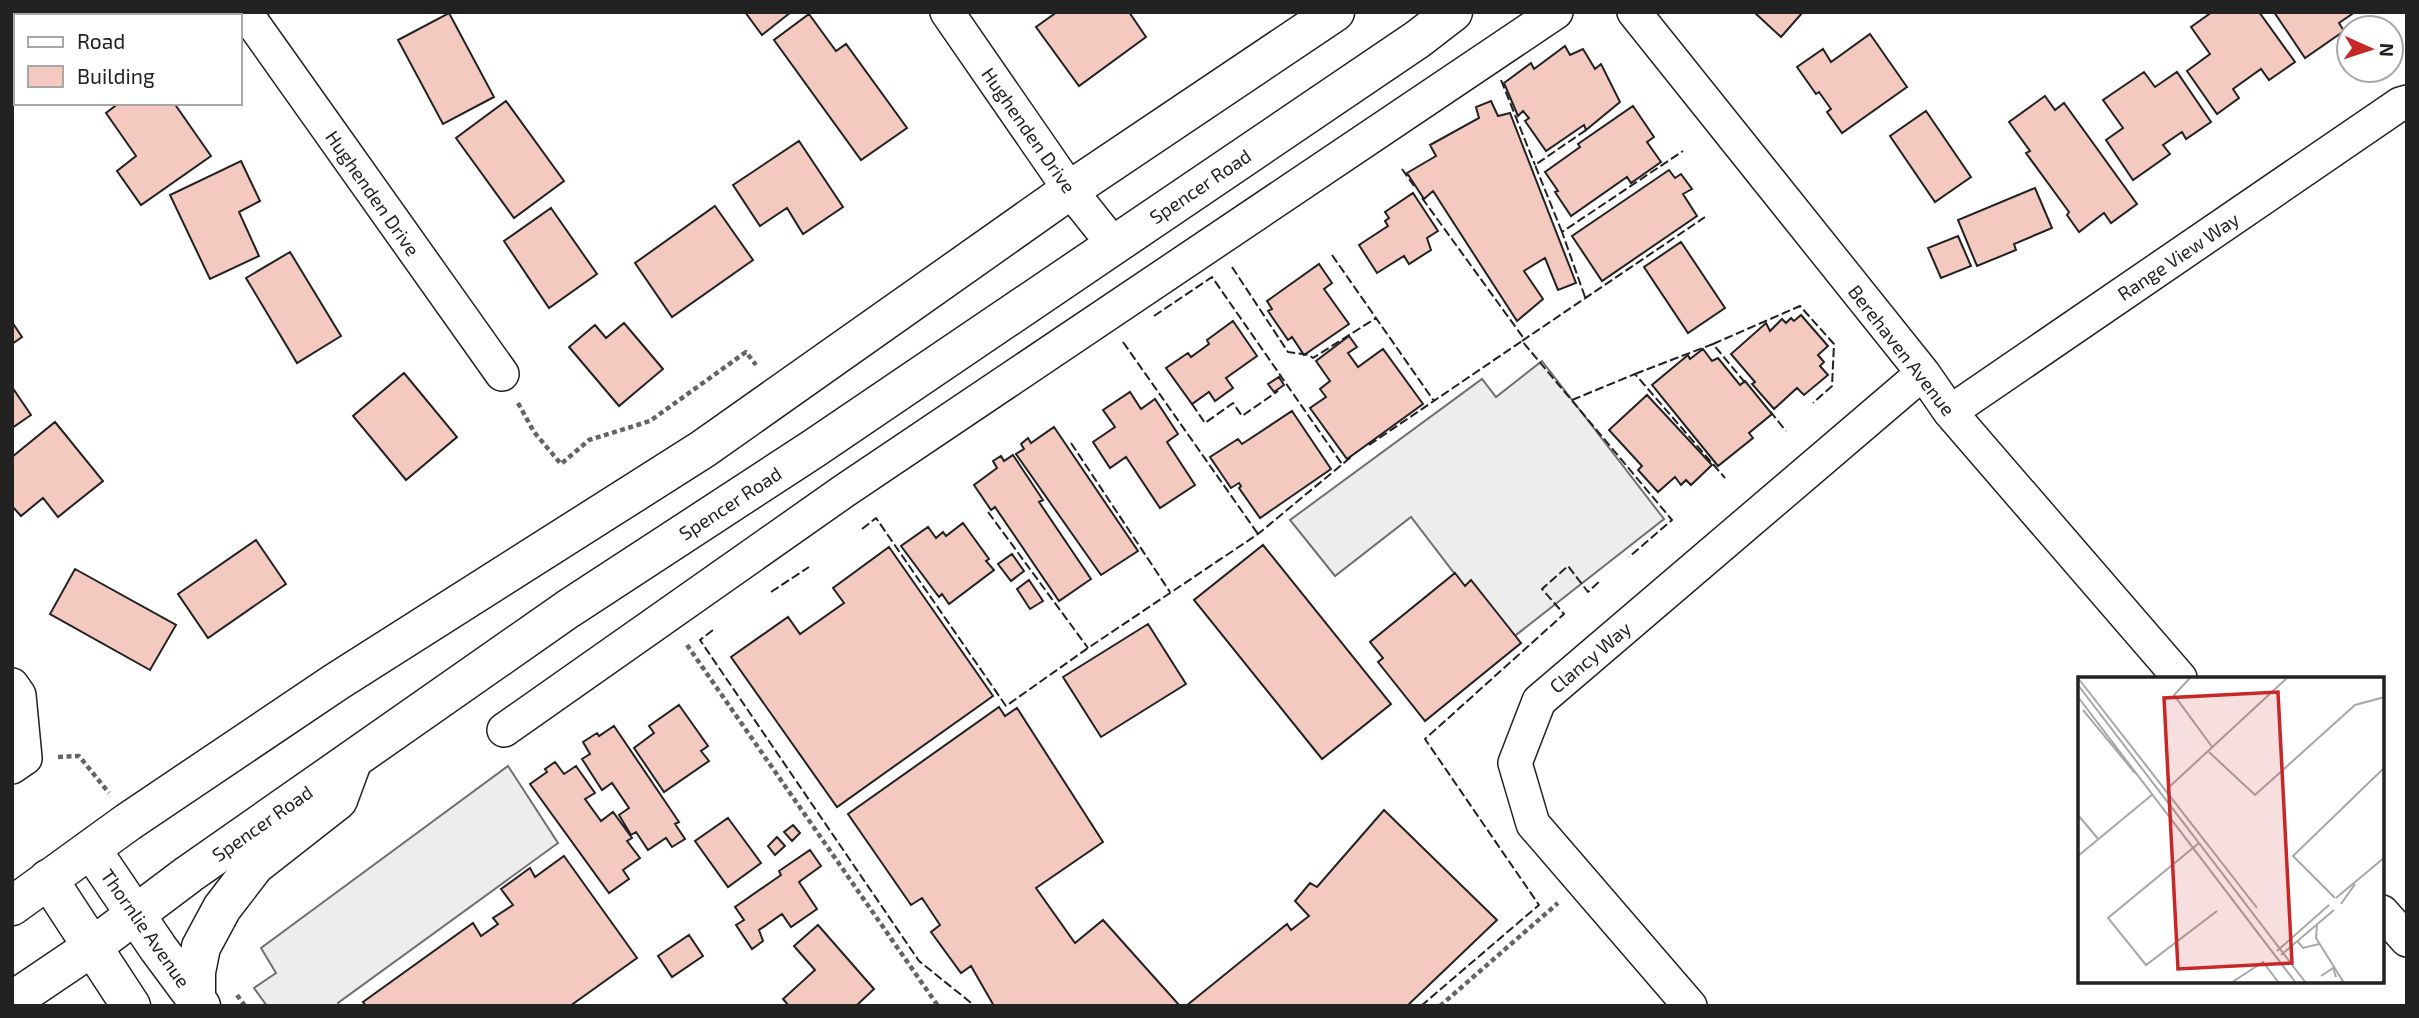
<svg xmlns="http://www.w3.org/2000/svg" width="2419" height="1018" font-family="'Exo 2',sans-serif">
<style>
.parking{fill:#ededed;stroke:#6f6f6f;stroke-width:2}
.building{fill:#f3c9c0;stroke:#222;stroke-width:2}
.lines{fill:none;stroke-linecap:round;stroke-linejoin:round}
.minor-casing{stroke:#222;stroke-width:36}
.secondary-casing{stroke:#222;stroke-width:41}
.primary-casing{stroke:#222;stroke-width:41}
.path{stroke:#646464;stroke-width:4.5;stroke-dasharray:5 3.5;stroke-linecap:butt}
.minor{stroke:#fff;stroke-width:33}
.secondary{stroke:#fff;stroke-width:38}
.primary{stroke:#fff;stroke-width:38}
.fence{stroke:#222;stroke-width:2;stroke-dasharray:9 3.5;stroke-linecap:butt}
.labels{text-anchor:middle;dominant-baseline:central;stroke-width:5;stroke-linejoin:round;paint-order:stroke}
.street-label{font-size:19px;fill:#222;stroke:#fff}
.inset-road{fill:none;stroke:#a7a7a7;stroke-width:2}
.view{fill:#c62828;fill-opacity:0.15;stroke:#c62828;stroke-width:3.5}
.inset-edge{fill:none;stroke:#222;stroke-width:3.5}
</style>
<rect width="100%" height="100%" fill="#fff"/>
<path class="parking" d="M1542,361l122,158 -157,123 -96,-125 -76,59 -45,-56 192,-141 14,18z
M508,766l50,77 -220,160 1,3h-72l-13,-18 22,-15 -15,-25z"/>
<path class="building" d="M69,12h36l3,4h-43z
M745,12h46l-29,23z
M1057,12h72l17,25 -67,49 -43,-59z
M1754,12h49l-22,25z
M2212,12h47l36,50 -26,18 -8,-11 -28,20 6,9 -22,16 -30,-43 23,-17 -19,-27z
M2274,12h81l-16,11 5,8 -39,27z
M449,13l45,84 -51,27 -45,-84z
M809,14l27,37 10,-7 61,84 -46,32 -87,-120z
M1870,34l37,53 -65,46 -15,-21 4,-3 -12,-17 -3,2 -19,-27 26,-18 8,13z
M1565,46l5,9 13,-6 12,20 6,-5 19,38 -34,28 -2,-5 -38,26 -21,-30 4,-3 -6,-7 -5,5 -14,-33 27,-20 3,6z
M2144,72l11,15 22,-15 34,50 -25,17 -4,-7 -19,13 7,9 -37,26 -27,-40 17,-12 -20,-28z
M2045,96l10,14 9,-7 73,101 -26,19 -7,-10 -25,19 -12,-17 2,-3 -43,-59 4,-2 -21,-29z
M506,101l58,80 -50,37 -58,-80z
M1491,101l7,15 12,-3 66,170 -18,7 -13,-32 -21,13 19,28 -26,22 -84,-130 -9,8 -17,-26 29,-17 -6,-11 49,-27 -3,-11z
M119,103h55l37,53 -70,49 -24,-34 19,-15 -30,-43z
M1633,106l21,31 -7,5 14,20 -30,21 -4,-6 -56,39 -16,-24 3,-1 -13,-19 35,-25 -2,-3z
M1926,111l45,66 -36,25 -45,-66z
M799,141l44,66 -40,27 -16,-26 -27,18 -27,-41z
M241,161l19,40 -21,11 20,44 -49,23 -40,-84z
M1669,170l6,8 6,-4 11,15 -9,5 14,22 -95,65 -30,-45z
M2035,188l17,40 -38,16 2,6 -39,16 -19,-46z
M1413,193l25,38 -11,7 4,12 -22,14 -5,-8 -27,17 -18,-28 29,-19 -3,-5 4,-3 -4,-6z
M715,206l38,54 -81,57 -37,-54z
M551,208l46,66 -48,34 -45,-67z
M1958,236l13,30 -30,12 -13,-30z
M1681,242l44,66 -37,25 -44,-66z
M290,252l51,84 -44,27 -51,-85z
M1319,264l13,19 -8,6 25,35 -45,31 -12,-18 -4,3 -20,-29 4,-2 -5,-8z
M1801,315l27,31 -10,9 6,7 -4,4 8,9 -24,20 -7,-7 -23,21 -22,-25 3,-2 -24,-28 35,-31 4,8 12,-12 4,4 5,-5 3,3z
M1233,321l24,35 -31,22 7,10 -18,13 -6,-9 -17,12 -26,-36 22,-15 3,4 18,-13 -2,-4z
M12,322l10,15 -10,7z
M624,323l39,46 -44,37 -50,-59 26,-22 11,13z
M1349,336l8,11 -9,6 10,14 25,-18 40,55 -76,55 -37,-51 16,-11 -6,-8 10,-8 -14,-20z
M1703,349l9,12 6,-3 22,27 5,-4 27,33 -23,19 4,5 -35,28 -66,-81 36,-30 2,4z
M404,373l53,64 -51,43 -53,-64z
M1279,377l5,8 -10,7 -6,-8z
M12,387l19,28 -19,13z
M1130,392l11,17 14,-10 23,35 -11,8 28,43 -35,23 -34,-51 -16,11 -17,-26 22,-15 -12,-17z
M1647,395l65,70 -21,20 -5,-5 -5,5 -6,-8 -17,15 -20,-22 4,-4 -33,-36z
M1292,411l39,58 -71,49 -21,-30 2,-2 -2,-3 -8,5 -21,-31 28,-18 4,5z
M55,422l48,59 -45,36 -15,-19 -22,18 -9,-10v-49z
M1054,427l84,124 -37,24 -85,-121 8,-5 -3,-5 7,-6 3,5z
M1013,455l30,45 -4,2 52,77 -32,22 -64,-94 -4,3 -17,-25 23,-17 -4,-7 8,-5 3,5z
M963,523l26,36 -3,2 8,9 -45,34 -7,-10 -3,3 -38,-51 27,-19 8,11 7,-6 3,4z
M256,540l30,44 -78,54 -30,-44z
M1263,545l128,159 -69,55 -128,-159z
M889,547l104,149 -156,111 -106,-150 57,-40 12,17 44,-31 -11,-15z
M1012,554l12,17 -13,10 -13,-17z
M75,569l101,56 -26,45 -100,-56z
M1455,573l10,13 6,-6 50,63 -96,78 -47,-59 5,-4 -13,-16z
M1029,580l14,21 -13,8 -13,-20z
M1148,624l38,60 -85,53 -38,-60z
M679,705l29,41 -7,5 8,10 -45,31 -30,-44 20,-15 -5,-7z
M999,707l6,9 12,-8 86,134 -67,46 39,55 28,-23 77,86h-186l-23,-40 -10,7 -30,-41 9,-7 -18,-27 -11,7 -63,-91z
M614,726l65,96 -4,2 10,15 -13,8 -6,-9 -18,12 -12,-18 -5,3 -12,-20 10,-7 -17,-25 -10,7 -20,-31 8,-5 -7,-12 14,-9 2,3z
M555,762l9,12 12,-8 19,27 -10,6 16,22 12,-9 19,26 -5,3 13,17 -17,12 6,9 -20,14 -79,-109 17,-12 -2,-3z
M1384,810l113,110 -90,86h-221l101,-82 4,6 18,-14 -14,-15 15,-18 7,4z
M728,818l33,45 -33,24 -33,-46z
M793,825l7,8 -8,8 -8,-9z
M777,837l8,9 -10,9 -7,-9z
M810,850l11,16 -22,16 18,27 -26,18 -9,-13 -23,16 4,11 -11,8 -16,-24 8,-5 -9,-13 46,-32 -2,-4z
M564,856l73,102 -67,48h-204l-3,-4 110,-79 8,13 17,-12 -5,-6 20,-13 -12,-16 29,-21 5,9z
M818,925l56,64 -18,17h-67l-6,-7 32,-29 -21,-24z
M689,935l14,21 -31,21 -14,-21z"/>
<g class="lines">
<defs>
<path id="minor" d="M245,12l257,362
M947,12l123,178 44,55
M1634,12l289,361 27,39 230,266
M1950,412l450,-308 7,-2
M12,685l7,10 6,63 -13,9
M504,730l340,-239 712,-479
M2382,912l25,28
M1690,1006l-157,-182 -18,-61 24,-62 384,-328"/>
<path id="secondary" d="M91,849l67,99 43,58
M48,879l83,127
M196,999v-27l5,-25 21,-39 33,-43 83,-65 14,-38"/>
<path id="primary" d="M12,906l116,-84 208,-140 367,-233 367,-259 265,-178
M12,1001l80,-54 97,-73 379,-265 245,-160 605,-410 35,-27"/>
</defs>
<use href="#minor" class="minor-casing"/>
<use href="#secondary" class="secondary-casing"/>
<use href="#primary" class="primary-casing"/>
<path class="path" d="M518,403l16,29 27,32 28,-24 61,-19 96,-69 10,13
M687,645l251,361
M58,757l21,-1 30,37
M237,995l8,11
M1440,1006l118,-103"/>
<use href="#minor" class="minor"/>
<use href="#secondary" class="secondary"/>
<use href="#primary" class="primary"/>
<path class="fence" d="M1501,80l34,85
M1402,169l12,17
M1422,198l103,142
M1562,232l-27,-67 51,-35
M1332,255l102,146
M1232,267l56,85 21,3 4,3 63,-40
M1585,297l-23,-65 121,-81
M1154,316l58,-39 130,187
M1522,341l183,-124
M1123,342l135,192
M1713,344l87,-38 34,38 -2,42 -19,17
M1635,374l78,-30 34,41
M1572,400l63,-26 90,104
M1192,404l13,19 28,-20 9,13 36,-25
M1770,411l16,20
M1071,443l99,149
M1369,445l153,-104 150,179 -43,37
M988,512l100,136
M862,529l14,-11 130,188 82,-58 170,-114 93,-77
M771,592l38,-25
M713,630l-13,10 219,321 56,45
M1421,1006l118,-101 -114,-166 139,-125 -22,-25 26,-23 20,26 13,-12"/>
</g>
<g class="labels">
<g class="street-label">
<text transform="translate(1029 130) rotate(55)">Hughenden Drive</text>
<text transform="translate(1200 186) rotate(-34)">Spencer Road</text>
<text transform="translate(373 193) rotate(55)">Hughenden Drive</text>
<text transform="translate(2178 256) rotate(-34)">Range View Way</text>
<text transform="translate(1902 350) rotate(52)">Berehaven Avenue</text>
<text transform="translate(730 503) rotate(-33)">Spencer Road</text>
<text transform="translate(1590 657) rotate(-40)">Clancy Way</text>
<text transform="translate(262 823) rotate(-35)">Spencer Road</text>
<text transform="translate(146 928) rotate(55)">Thornlie Avenue</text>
</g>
</g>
<g transform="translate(2078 677)">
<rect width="306" height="306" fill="#fff"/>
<path class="inset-road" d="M0,1l179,230M112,1l-16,17 39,53M0,8l228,298M0,20l218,286M5,33l52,63M131,75l46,43 100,-90 30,-8M89,112l120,-111M0,138l21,25M121,166l-91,75 38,47 71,-54M0,179l75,-62M257,221l-42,-42 92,-89M258,221l49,-41M263,227l14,-20M239,248l-1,13 28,45M220,265l5,6 16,-4M199,274l52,-46M203,278l53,-45M243,299l12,-8 3,9M153,306l32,-21 16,21"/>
<path class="view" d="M200,15l14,271 -114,6 -14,-271z"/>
<rect width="306" height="306" class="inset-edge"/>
</g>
<rect width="2419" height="1018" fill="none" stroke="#222222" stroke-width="28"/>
<rect x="14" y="14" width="228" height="91" fill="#ffffff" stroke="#a7a7a7" stroke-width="2"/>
<rect x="28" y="37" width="35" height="10" fill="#ffffff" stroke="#a7a7a7" stroke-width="2"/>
<text x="77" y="49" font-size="21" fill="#222222">Road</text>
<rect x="28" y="66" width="35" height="21" fill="#f3c9c0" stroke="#a7a7a7" stroke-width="2"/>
<text x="77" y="84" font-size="21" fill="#222222">Building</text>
<g transform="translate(2370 49) rotate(93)"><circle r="33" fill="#ffffff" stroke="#a7a7a7" stroke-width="2"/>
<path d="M0-5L12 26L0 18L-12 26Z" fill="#c62828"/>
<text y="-10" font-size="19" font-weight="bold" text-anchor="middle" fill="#222222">N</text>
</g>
</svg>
